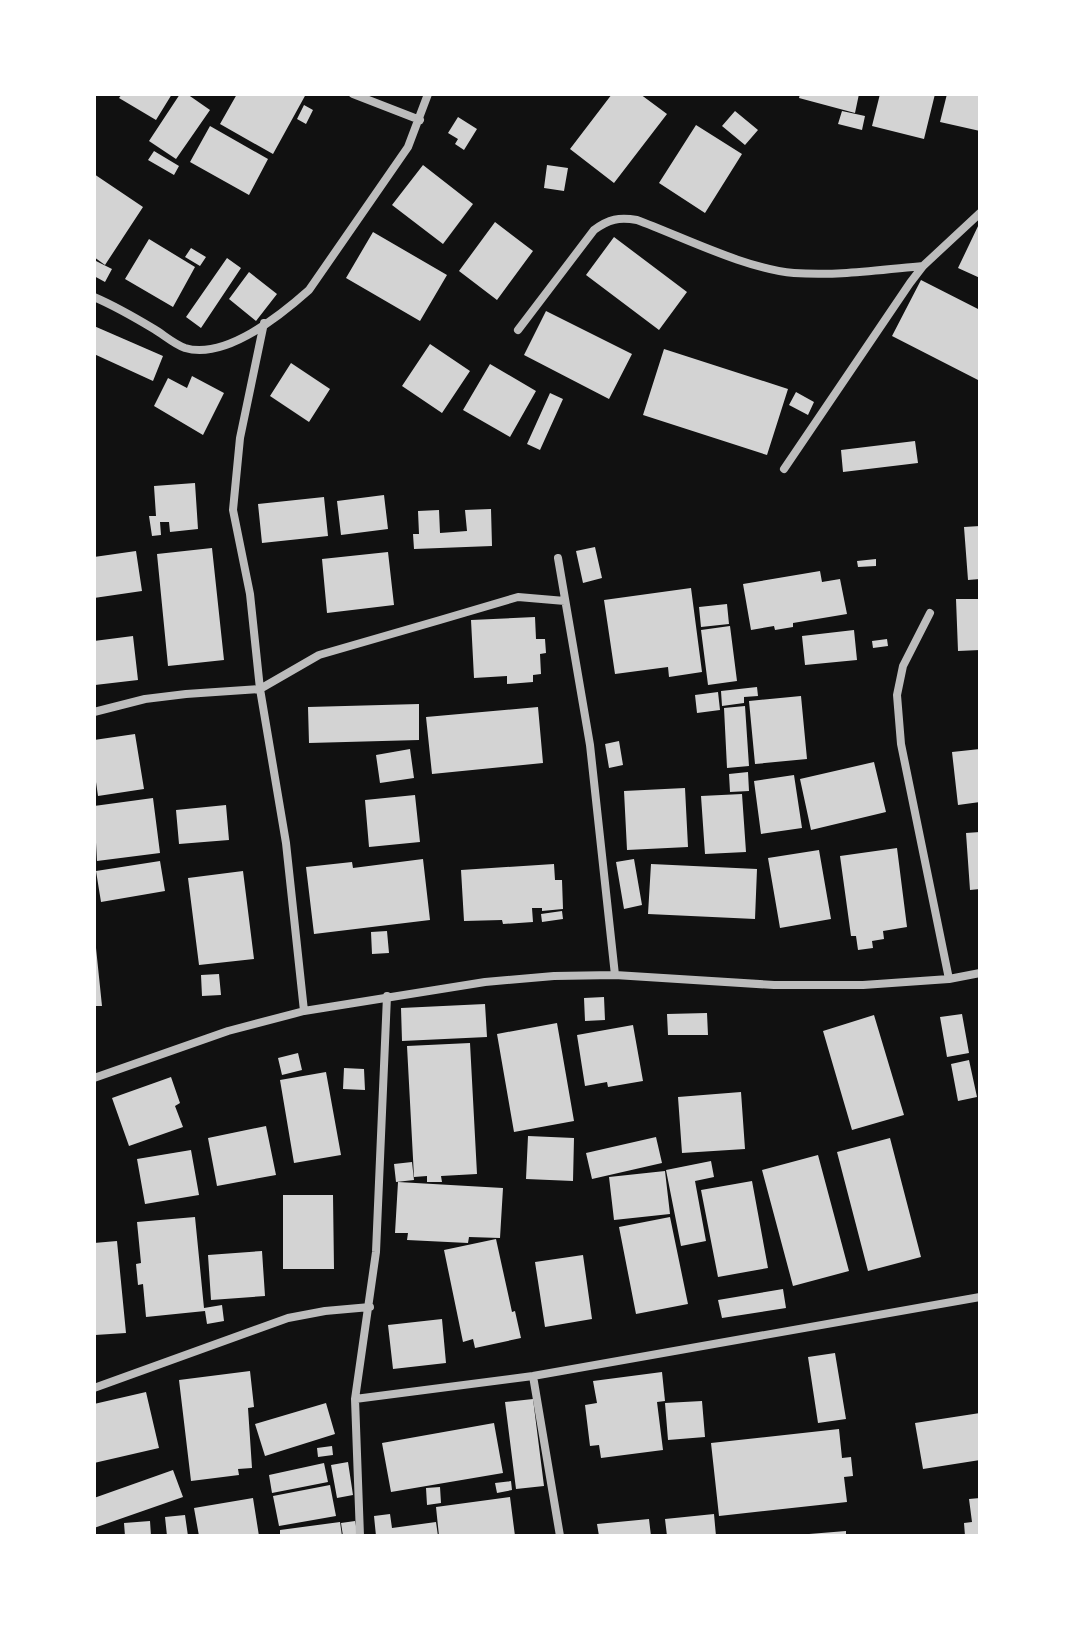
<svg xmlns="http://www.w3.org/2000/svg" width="1074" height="1630" font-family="Overpass,sans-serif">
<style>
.building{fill:#d3d3d3}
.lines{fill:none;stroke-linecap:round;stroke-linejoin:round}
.minor{stroke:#bcbcbc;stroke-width:8}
</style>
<rect width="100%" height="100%" fill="#111"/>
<path class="building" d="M122,94h50l-16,26 -37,-22z
M180,94h7l23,16 -34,49 -27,-18z
M237,94h69l-33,60 -53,-30z
M612,94h28l27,20 -53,69 -44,-34z
M800,94h59l-4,19 -56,-15z
M880,94h55l-11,45 -52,-13z
M947,94h33v37l-40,-9z
M304,105l9,5 -7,14 -9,-5z
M735,111l23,19 -13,15 -23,-19z
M842,111l23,5 -3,14 -24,-6z
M458,117l19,12 -13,21 -9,-6 3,-5 -10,-6z
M696,125l46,29 -37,59 -46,-30z
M210,126l58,33 -19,36 -59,-33z
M154,151l25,15 -5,9 -26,-15z
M423,165l50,39 -30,40 -51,-39z
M547,165l21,3 -4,23 -20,-3z
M94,174l49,33 -38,58 -11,-8z
M495,222l38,29 -36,49 -38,-29z
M980,222v56l-22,-10z
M373,232l74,43 -27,46 -74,-43z
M614,237l73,55 -28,38 -73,-55z
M149,239l46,28 -22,40 -48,-28z
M191,248l15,9 -6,9 -15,-9z
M227,258l14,10 -40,60 -15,-11z
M94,260l18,9 -7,13 -11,-6z
M249,272l28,22 -21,27 -27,-22z
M921,280l59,30v71l-88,-45z
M546,311l86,43 -23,45 -85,-44z
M94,326l69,30 -10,25 -59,-27z
M430,344l40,27 -28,42 -40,-27z
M664,349l124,40 -21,66 -124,-40z
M291,363l39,26 -21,33 -39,-26z
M490,364l46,27 -26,46 -47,-27z
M192,376l32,17 -21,42 -49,-29 14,-28 19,10z
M796,392l18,10 -6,13 -19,-10z
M550,393l13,6 -23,51 -13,-6z
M915,441l3,22 -75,9 -2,-22z
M195,483l3,46 -28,3 -1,-10h-9l1,13 -9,1 -3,-20h7l-2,-30z
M384,495l4,34 -47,6 -4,-34z
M324,497l4,39 -66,7 -4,-39z
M491,509l1,37 -78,3 -1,-15h6l-1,-23 21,-1 1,23 27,-2 -2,-21z
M980,526v53l-12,1 -4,-53z
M595,547l7,31 -19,5 -7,-32z
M212,548l12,112 -56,6 -11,-112z
M136,551l6,40 -48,7v-41z
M388,552l6,53 -67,8 -5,-54z
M876,559v7l-18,1 -1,-6z
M820,571l2,11 18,-3 7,35 -54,9v4l-18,3 -1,-4 -23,4 -8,-46z
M691,588l11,84 -33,5 -1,-10 -53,7 -11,-74z
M956,599h24v51l-22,1z
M727,604l2,20 -28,3 -2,-20z
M535,617l1,22h9l1,14 -6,1 1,20 -8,1v7l-26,2v-8l-33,2 -3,-58z
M730,626l7,55 -29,4 -7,-55z
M854,630l3,30 -52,5 -3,-29z
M133,636l5,44 -43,5 -1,-44z
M887,639l1,7 -15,2 -1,-7z
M757,687l1,9 -14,1v6l-22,3 -1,-15z
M718,692l2,18 -23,3 -2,-18z
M801,696l6,63 -52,5 -6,-63z
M419,704v36l-110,3 -1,-36z
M745,706l4,60 -22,2 -3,-60z
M538,707l5,56 -111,11 -6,-57z
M135,734l9,55 -46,7 -4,-28v-28z
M619,741l4,24 -14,3 -4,-24z
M410,749l4,29 -34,5 -4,-28z
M980,749v53l-22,3 -6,-53z
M874,762l12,50 -75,18 -11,-51z
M748,772l1,19 -19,1 -1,-18z
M794,775l8,53 -41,6 -7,-53z
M685,788l3,59 -61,3 -3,-59z
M742,794l4,58 -41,2 -4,-58z
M415,795l5,47 -51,5 -4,-47z
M153,798l7,55 -63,8 -3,-55z
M226,805l3,35 -50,4 -3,-34z
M980,832v57l-10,1 -4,-57z
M897,848l10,79 -24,4 1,8 -12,2 1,7 -15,2 -2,-14h-5l-11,-80z
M819,850l12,69 -51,9 -12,-70z
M423,859l7,61 -116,14 -8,-67 46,-5 1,6z
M634,859l8,46 -18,4 -8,-47z
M160,861l5,30 -64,11 -5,-31z
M554,864l1,16h7l1,29 -21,2v-3h-10l1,14 -30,2 -1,-4 -38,1 -3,-51z
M651,864l106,5 -2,50 -107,-5z
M243,871l11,88 -55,6 -11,-87z
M562,911l1,8 -21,3 -1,-8z
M387,931l2,22 -17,1 -1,-22z
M94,948h2l6,58h-8z
M219,974l2,21 -19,1 -1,-21z
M604,997l1,23 -20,1 -1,-23z
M485,1004l2,33 -85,4 -1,-33z
M707,1013l1,22h-40l-1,-21z
M962,1014l7,39 -22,4 -7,-40z
M874,1015l30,100 -52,15 -29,-99z
M557,1023l17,98 -60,11 -17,-98z
M633,1025l10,56 -35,6 -1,-5 -22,4 -8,-51z
M470,1043l7,131 -36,2 1,6h-15v-6l-13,1 -7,-131z
M298,1053l4,17 -20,5 -4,-17z
M969,1060l8,37 -19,4 -7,-37z
M344,1068l20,1 1,21 -22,-1z
M326,1072l15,83 -47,8 -14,-83z
M171,1077l9,26 -5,3 8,21 -54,19 -17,-48z
M741,1092l4,57 -63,4 -4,-56z
M266,1126l10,49 -59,11 -9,-48z
M528,1136l46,2 -1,43 -47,-2z
M656,1137l6,26 -70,16 -6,-26z
M890,1138l31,119 -53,14 -31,-119z
M191,1150l8,45 -54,9 -8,-45z
M818,1155l31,116 -56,15 -31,-116z
M711,1161l3,16 -19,4 11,60 -25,5 -15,-76z
M412,1162l2,18 -18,2 -2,-18z
M665,1171l5,43 -56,6 -5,-43z
M752,1181l16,87 -50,9 -17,-87z
M398,1182l105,6 -3,50 -31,-1 -1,6 -61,-3 1,-7h-13z
M283,1195h50l1,74h-51z
M195,1217l9,91 18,-3 2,16 -17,3 -2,-13 -59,6 -3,-33 -5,1 -2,-21 5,-1 -4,-41z
M670,1217l18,87 -52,10 -17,-87z
M496,1239l16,73 3,-1 6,27 -46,10 -2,-9 -10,3 -19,-92z
M117,1241l9,92 -31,2 -1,-92z
M262,1251l3,45 -54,4 -3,-45z
M583,1255l9,64 -47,8 -10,-65z
M783,1289l3,19 -64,10 -4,-18z
M442,1319l4,44 -53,6 -5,-44z
M835,1353l11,66 -28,4 -10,-66z
M250,1371l4,36 -6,1 4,60 -14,1 1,6 -48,6 -12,-101z
M662,1372l3,29 -8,1 6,48 -62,8 -2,-13 -9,1 -5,-41 12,-2 -4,-22z
M146,1392l13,56 -65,15v-59z
M533,1399l11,87 -28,3 -11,-87z
M702,1401l3,36 -37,3 -3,-37z
M326,1403l9,31 -70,22 -10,-32z
M980,1413v47l-57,9 -8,-46z
M494,1423l9,50 -112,19 -9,-49z
M839,1429l3,29 9,-1 2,19 -9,1 3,25 -128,14 -8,-73z
M332,1446l1,9 -15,2 -1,-9z
M348,1462l5,33 -16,3 -6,-33z
M324,1463l4,19 -56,11 -3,-18z
M173,1470l10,27 -89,31v-30z
M511,1481l1,9 -15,3 -2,-10z
M330,1485l6,31 -57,10 -6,-30z
M440,1487l1,16 -14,2 -1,-17z
M510,1497l5,39h-76l-3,-29z
M253,1498l6,38h-60l-5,-28z
M980,1498v38h-15l-1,-13 8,-1 -3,-23z
M390,1514l2,14 44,-6 2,14h-62l-2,-20z
M714,1514l2,22h-49l-2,-17z
M185,1515l3,21h-21l-2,-19z
M649,1519l2,17h-52l-2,-12z
M150,1521l1,15h-26l-1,-13z
M355,1521l3,15h-15l-2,-13z
M340,1522l2,14h-62v-6z
M846,1531v5h-37v-2z"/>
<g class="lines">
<path class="minor" d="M353,94l67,26
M94,297c21,9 40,20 60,32 10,6 20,15 31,19 40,12 96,-33 124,-58l99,-143 20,-53
M264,323l-24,115 -7,72 17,84 10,95 26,154 18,168
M518,330l76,-100c15,-11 25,-13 43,-10 46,17 109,49 157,53 43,3 86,-3 129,-7
M784,469l126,-186 13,-17 57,-53
M558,558l32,187 25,230
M930,613l-27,53 -6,29 4,49 48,235
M94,712l51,-13 41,-5 74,-5 59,-34 121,-35 78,-23 47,4
M94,1078l134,-47 76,-20 181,-29 69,-6 61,-1 159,10h89l86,-6 31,-6
M533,1376l27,160
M94,1388l194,-70 37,-7 45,-4
M355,1399l178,-23 447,-79
M360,1536l-5,-137 21,-147 11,-256"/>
</g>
<rect width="1074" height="1630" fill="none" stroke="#ffffff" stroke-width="192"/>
</svg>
